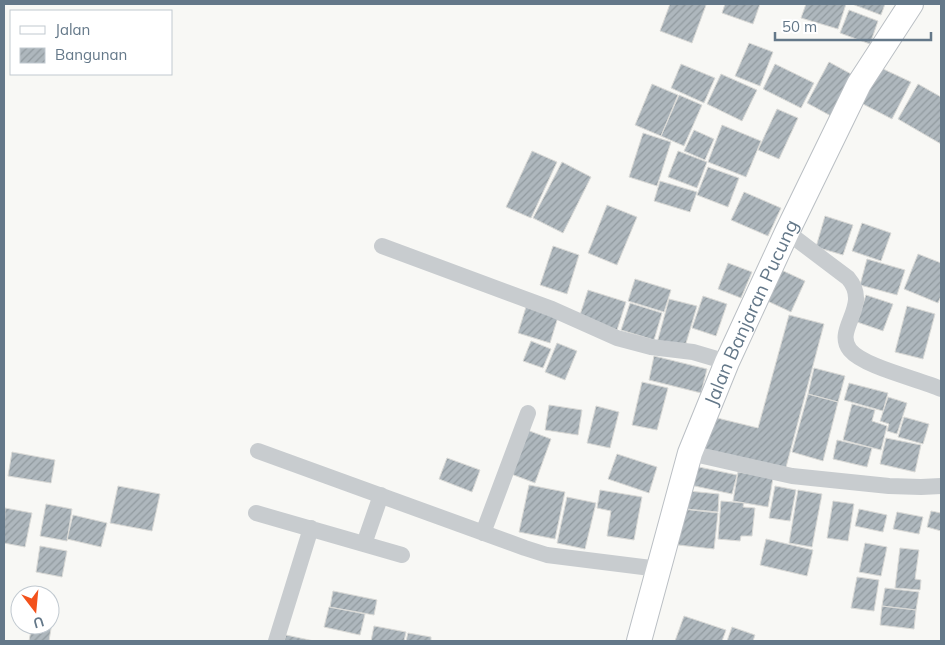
<svg xmlns="http://www.w3.org/2000/svg" width="945" height="645" font-family="Mulish,sans-serif">
<style>
.building{fill:url(#building-hatch);stroke:#dadad7}
.lines{fill:none;stroke-linecap:round;stroke-linejoin:round}
.secondary-casing{stroke:#babfc4;stroke-width:26}
.street{stroke:#c8cccf;stroke-width:16}
.secondary{stroke:#fff;stroke-width:24}
.labels{text-anchor:middle;dominant-baseline:central;stroke-width:5;stroke-linejoin:round;paint-order:stroke}
.street-label{font-size:19px;fill:#647889;stroke:#fff}
</style>
<defs>
<pattern id="building-hatch" width="6" height="6" patternUnits="userSpaceOnUse" patternTransform="scale(1.25)"><rect width="6" height="6" fill="#aeb7bd"/><path d="M-1 1l2-2M0 6l6-6M5 7l2-2" fill="none" stroke="#919a9f"/></pattern>
</defs>
<rect width="100%" height="100%" fill="#f8f8f5"/>
<path class="building" d="M670,4h32l4,1 -14,38 -32,-12z
M725,4h35l-7,20 -31,-11z
M806,4h40l-8,25 -37,-11z
M852,4h33l-4,11z
M849,10l29,11 -8,23 -30,-11z
M749,43l24,9 -13,34 -25,-10z
M829,62l24,13 -22,41 -24,-13z
M681,64l34,14 -11,25 -33,-15z
M775,64l39,19 -13,25 -38,-19z
M879,67l32,15 -19,37 -31,-16z
M721,74l36,16 -15,31 -35,-17z
M652,84l26,11 -17,41 -26,-11z
M918,84l23,13v47l-43,-25z
M679,95l23,10 -18,41 -23,-10z
M777,109l21,9 -19,41 -21,-9z
M722,125l39,16 -15,36 -38,-15z
M694,130l20,9 -9,21 -21,-9z
M643,133l28,9 -14,44 -28,-9z
M532,151l25,11 -26,56 -25,-11z
M678,151l29,11 -10,26 -29,-11z
M562,162l29,15 -28,56 -30,-15z
M708,167l31,11 -11,29 -31,-12z
M660,181l37,11 -7,20 -36,-11z
M744,192l37,16 -13,28 -37,-16z
M607,205l30,12 -20,48 -29,-12z
M825,216l28,9 -10,30 -27,-8z
M862,223l29,10 -10,28 -29,-10z
M553,246l26,9 -12,39 -27,-9z
M918,254l23,9v33l-3,7 -34,-14z
M867,259l38,11 -8,25 -37,-10z
M728,263l24,9 -11,26 -23,-9z
M777,268l28,13 -14,31 -28,-13z
M635,279l36,11 -7,22 -36,-11z
M588,290l38,12 -9,28 -38,-12z
M866,295l27,9 -10,27 -26,-9z
M703,296l24,8 -11,32 -24,-8z
M669,299l28,7 -13,44 -27,-7z
M630,303l32,10 -8,27 -33,-10z
M907,306l28,8 -12,45 -28,-7z
M526,307l32,10 -8,26 -32,-10z
M789,315l35,9 -39,147 -80,-21 8,-33 45,11z
M531,341l20,8 -8,19 -20,-7z
M557,343l20,8 -12,29 -20,-8z
M654,356l53,13 -6,24 -52,-13z
M814,368l31,8 -7,26 -30,-8z
M642,382l26,6 -11,42 -25,-5z
M849,383l39,10 -5,18 -39,-11z
M808,394l30,8 -15,59 -31,-9z
M888,397l19,6 -10,31 -10,-3 2,-7 -9,-3z
M852,404l23,6 -3,11 15,5 -6,24 -38,-10z
M549,405l33,5 -4,25 -33,-5z
M596,406l23,6 -9,36 -23,-5z
M904,417l25,7 -6,20 -25,-7z
M527,430l24,9 -16,44 -24,-9z
M886,438l35,7 -6,27 -35,-8z
M837,440l35,8 -5,19 -34,-8z
M12,452l43,8 -4,23 -43,-7z
M617,454l40,13 -8,26 -41,-14z
M447,458l33,12 -8,22 -33,-13z
M694,466l43,9 -5,19 -42,-9z
M738,472l35,6 -5,29 -35,-6z
M529,485l36,7 -10,47 -36,-7z
M118,486l42,8 -8,37 -42,-8z
M775,486l21,4 -6,31 -21,-3z
M600,490l42,7 -8,43 -27,-4 4,-25 -14,-3z
M798,490l24,4 -10,53 -23,-4z
M688,491l31,3 -1,18 -31,-3z
M567,497l29,6 -11,46 -28,-6z
M721,501l23,2 -1,4 12,1 -3,28h-11l-1,5 -22,-2z
M833,501l21,3 -6,37 -21,-3z
M46,504l26,5 -5,32 -27,-5z
M5,508l27,5 -7,34 -21,-4z
M682,509l36,4 -4,36 -36,-4z
M859,509l28,6 -4,17 -28,-6z
M931,511l10,2v18l-14,-4z
M897,512l26,5 -4,17 -26,-5z
M73,515l34,8 -6,24 -34,-8z
M766,539l47,11 -6,26 -47,-11z
M865,543l22,4 -6,29 -22,-4z
M40,546l27,5 -5,26 -26,-5z
M900,548l19,2 -4,29 6,1 -1,10 -25,-2z
M857,577l22,3 -5,31 -23,-3z
M885,588l34,4 -3,18 -34,-4z
M333,591l44,9 -3,15 -44,-8z
M50,603l5,1 -6,37h-20l3,-16h18z
M882,606l34,4 -2,19 -34,-4z
M329,607l36,7 -5,21 -36,-8z
M684,616l42,14 -4,11h-47z
M374,626l32,6 -2,9h-33z
M732,627l23,8 -2,6h-26z
M408,633l23,4v4h-25z
M286,635l28,6h-30z"/>
<g class="lines">
<defs>
<g id="secondary">
<path id="s1" d="M639,641l51,-188 37,-91 60,-130 72,-148 52,-80"/>
</g>
</defs>
<use href="#secondary" class="secondary-casing"/>
<path class="street" d="M787,232l61,46c24,28 -15,51 2,72 14,17 69,29 91,39
M382,246l170,63 65,29 34,9 42,5 34,10
M258,451l267,97 22,7 112,14
M690,453l102,23 97,10 32,1 20,-1
M256,513l146,42
M483,533l45,-120
M364,544l17,-49
M276,641l35,-113"/>
<use href="#secondary" class="secondary"/>
</g>
<g class="labels">
<g class="street-label">
<text stroke="none"><textPath href="#s1" startOffset="348">Jalan Banjaran Pucung</textPath></text>
</g>
</g>
<rect width="945" height="645" fill="none" stroke="#647889" stroke-width="10"/>
<rect x="10" y="10" width="162" height="65" fill="#ffffff" stroke="#c1c9d0"/>
<rect x="20" y="26" width="25" height="8" fill="#ffffff" stroke="#c1c9d0"/>
<text x="55" y="35" font-size="15" fill="#647889">Jalan</text>
<rect x="20" y="48" width="25" height="15" fill="url(#building-hatch)" stroke="#c1c9d0"/>
<text x="55" y="60" font-size="15" fill="#647889">Bangunan</text>
<g transform="translate(35 610) rotate(164)"><circle r="24" fill="#ffffff" stroke="#c1c9d0"/>
<path d="M0-4L9 19L0 12L-9 19Z" fill="#f3511b"/>
<text y="-8" font-size="14" font-weight="bold" text-anchor="middle" fill="#647889">U</text>
</g>
<path d="M775 32v8h156v-8" fill="none" stroke="#647889" stroke-width="2.5"/>
<text x="782" y="32" font-size="15" fill="#647889" stroke="#ffffff" stroke-width="4" paint-order="stroke">50 m</text>
</svg>
